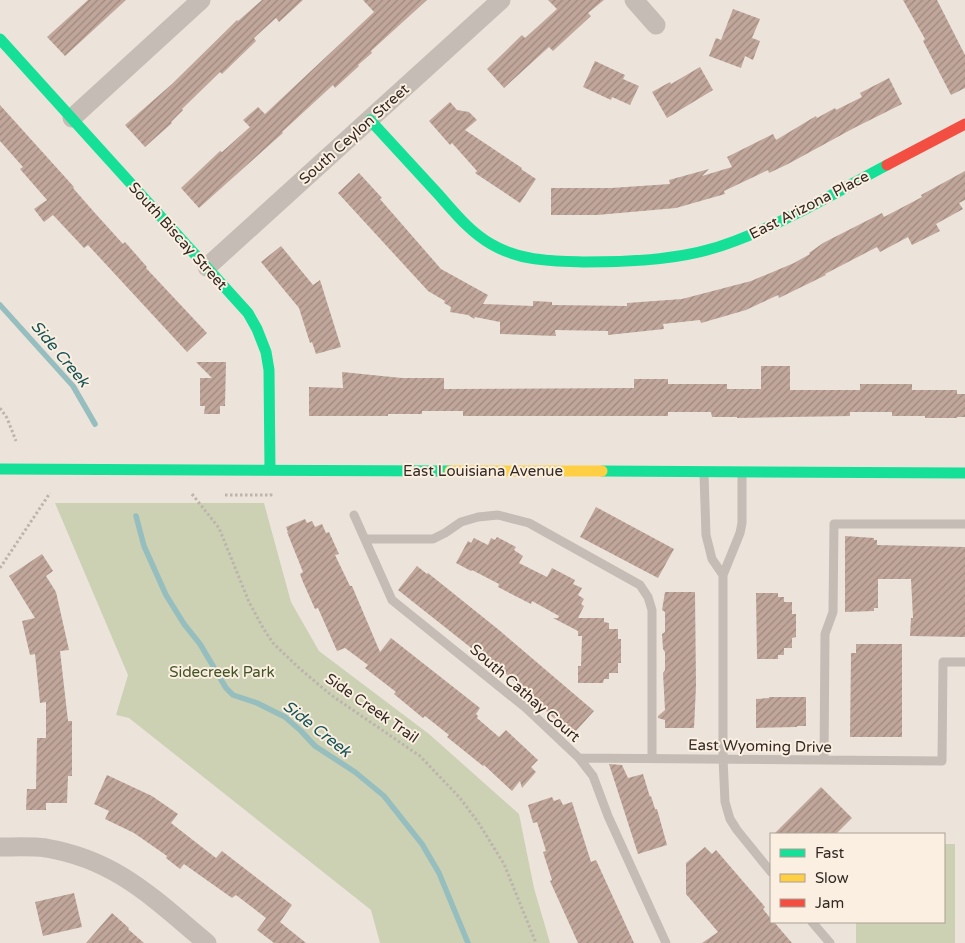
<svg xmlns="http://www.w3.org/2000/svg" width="965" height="943" font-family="'Varela Round',sans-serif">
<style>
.green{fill:#ccd1b3}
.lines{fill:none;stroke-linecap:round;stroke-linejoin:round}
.stream{stroke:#96bebe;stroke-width:5.5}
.building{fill:url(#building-hatch)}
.path{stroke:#bdb4ad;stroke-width:3;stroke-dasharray:2.5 2.5;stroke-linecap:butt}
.lane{stroke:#c4bcb5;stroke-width:9}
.street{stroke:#c4bcb5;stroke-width:19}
.fast{stroke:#16e098;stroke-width:11}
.slow{stroke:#ffcf43;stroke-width:11}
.jam{stroke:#f24e42;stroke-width:11}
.labels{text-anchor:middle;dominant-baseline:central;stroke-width:4;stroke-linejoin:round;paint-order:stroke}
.street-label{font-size:15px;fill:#342924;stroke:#faefe0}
.park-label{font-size:15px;fill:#425425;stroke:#faefe0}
.water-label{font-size:16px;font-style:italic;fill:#165359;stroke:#faefe0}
</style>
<defs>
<pattern id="building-hatch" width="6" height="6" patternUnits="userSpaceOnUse" patternTransform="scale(1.25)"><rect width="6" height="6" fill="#c1a79b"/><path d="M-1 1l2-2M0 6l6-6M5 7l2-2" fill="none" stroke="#9e887e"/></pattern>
</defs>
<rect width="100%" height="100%" fill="#ece4db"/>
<path class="green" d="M55,503h209l27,99 28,49 110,83 90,80 15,74 16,55h-170l-9,-33 -242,-192 -13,-3 12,-40z
M944,844h11v99h-99v-21h88z"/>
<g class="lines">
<path class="stream" d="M0,305l73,81 22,38
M136,516l8,30 22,49 18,29 16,20 26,44 7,7 24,8 28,14 16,14 14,15 40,26 29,24 38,48 17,29 29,70"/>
</g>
<path class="building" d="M88,0h38l-61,56 -18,-19z
M262,0h41l-24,22 -3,-4 -22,20 2,3 -34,33 -2,-2 -38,37 1,1 -12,12 1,1 -27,24 -20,-22 47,-41 65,-64 1,1z
M363,0h64l-56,51 1,2 -14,12 1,1 -24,22 -2,-3 -51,47 1,1 -8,7 -76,68 -18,-20 39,-37 2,1 28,-25 -7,-7 15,-13 7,7 109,-102z
M548,0h56l-16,13 3,3 -38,35 -4,-4 -45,41 -17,-19 35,-34 3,3 32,-29z
M903,0h34l28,55v33l-14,7 -28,-54 2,-2z
M733,9l27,10 -8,19 8,3 -7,19 -8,-4 -4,12 -32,-12 7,-18 5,2z
M595,61l30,14 -2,4 16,7 -9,19 -18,-8 -1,3 -28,-13z
M700,67l13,23 -46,28 -15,-26 18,-10 1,2z
M889,78l13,26 -48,24 -66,36 -19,9 -1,-3 -44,21 1,3 -49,14 -79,7h-46v-27h60l59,-4 -1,-4 40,-11 -7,7 30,-9 -5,-10 46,-23 3,6 40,-24 1,2 18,-10 1,2 26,-13 -2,-4z
M450,102l7,8 12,2 8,8 -12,10 57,38 -1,1 15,10 -16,24 -45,-30 2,-2 -25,-28 -2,2 -21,-24z
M0,105l74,82 -1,1 21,24 29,32 2,-2 22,25 -1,1 61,65 -20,19 -99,-107 -4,3 -31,-33 -9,7 -10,-13 13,-9 -27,-31 3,-2 -23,-26z
M965,171v29l-6,3 4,6 -27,15 4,7 -28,14 -4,-8 -28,15 -3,-5 -52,27 1,1 -47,23 -1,-3 -32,15 -45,13 -1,-3 -37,4 1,5 -56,6v-4l-53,-1 1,6 -56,-2v-12l-25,-5 -1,2 -6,-4 -18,-3 1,-5 -7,-4 1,-2 -17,-10 -90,-98 21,-20 23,25 -2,1 61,70 47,26 -5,9 50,2v-5l19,1v3l75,1v-3l55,-4 69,-18 43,-18 16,-9 -1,-1 14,-10 59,-30 2,4 38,-20 -1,-2z
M281,246l32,39 7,-5 21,67 -25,7 -4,-12 -2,1 -11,-35 -38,-46z
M196,362h30l-1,44h-5v8h-16l1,-8h-5v-28h12z
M761,366h29v24h70v-6h52v6h45v4h8v23h-8v1h-32v-2h-33v-4h-42v4l-113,2v-1h-25l-1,-5h-43v4h-205v-5h-41v3h-34v2h-79v-29l34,1 -1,-16 60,6h42v11l190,-1v-9h34v5h59v5h34z
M596,507l78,42 -16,29 -78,-41z
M305,519l2,4 5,-2 3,6 7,-3 4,9 3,-1 10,22 -4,1 15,31h2l28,66 11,-14 89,70 -4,6 2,2 -1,2 22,19 7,-7 32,30 -7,7 5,5 -14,16 -2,-7 -8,10 -28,-26 -1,1 -36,-29 2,-2 -24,-19 -2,2 -29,-24 2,-2 -31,-24 3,-3 -23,-17 -8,3 -19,-43 -3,1 -12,-27 -3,-8 3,-2 -16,-40h1l-2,-5z
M845,536l29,2v2h3v5l88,2v90l-55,-1 1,-18h2l-2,-39h-33v29h-4v3l-29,1z
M497,537l19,10 -2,3 9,6 -4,7 28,14 5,-9 23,12 -2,4 9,4 -4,7 6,4 -3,5 3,2 -6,12h26v4l5,1v6h9v10h3v24h-3v10h-9v6h-5l-1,4h-25v-17h3l1,-30h-4v-5l-25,-13h5l1,-2 -27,-15 -1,3 -33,-17 1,-3 -27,-14 -1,1 -15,-8 12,-22 3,2 3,-5 14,7 3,-7 4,2z
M42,554l11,17 -7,5 10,16 13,58 -9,1 8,70h4v55h-4l-1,27h-21v7h-20l1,-21h9l1,-51h9v-36l-6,1 -5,-49 -5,1 -8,-34 13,-3 -26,-42z
M417,566l10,8 1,-1 71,57 95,81 -20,22 -1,-1 -2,2 -66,-61 -1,1 -6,-5h-4l-4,-3 -1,-4 -91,-72z
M665,592h30l1,94 -2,42h-29v-8l-7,-2v-2l7,-6 -2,-37 2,-3v-18l-2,-3 -1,-15 3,-2v-20l-3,-2z
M756,593h22v4h6v5h8v12h4v23l-4,1v10h-8v7h-6v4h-21z
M856,644h46v93h-52l1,-84h5z
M769,697h37v29h-9v1l-41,1v-29l13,-1z
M609,764l13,1 6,13 15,-4 7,23 1,-1 4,13h2l10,36 -29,9z
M107,775l45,21 26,18 -7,9 45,35 6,-7 70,54 -12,17 26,21h-32l-17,-13 9,-12 -30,-23 -4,3 -48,-34 -4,5 -14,-11 1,-2 -33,-23 -29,-14 4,-8 -15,-7z
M821,787l31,31 -16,16h-62z
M552,797l2,4 6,-2 3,6 9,-3 19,60 5,-2 38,83h-56l-28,-62 2,-1 -9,-28 3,-1 -9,-29 -4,1 -5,-18z
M705,847l7,7 4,-4 49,57 -2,2 8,10v3h3l18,21h-90l16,-11 -32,-38v-31z
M74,893l8,34 -39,9 -8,-34z
M112,913l17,15 -1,1 16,14h-58z"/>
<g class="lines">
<path class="path" d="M0,408l7,10 9,23
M192,494l27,34 30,74 14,26 10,15 26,25 32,27 89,61 40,42 18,24 26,42 32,79
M225,495h46v-3
M0,568l50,-75"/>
<path class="lane" d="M704,474l2,61 6,24 11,16 17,-42 2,-10v-48
M354,515l38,85 134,108 53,50 14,18 15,40 58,127
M365,539h68l12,-6 16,-11 17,-5 20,-2 31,8 111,62 8,12 4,13v148
M723,575v183l2,44 5,17 7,11 34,42
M579,758l363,3 1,-99h22
M824,760l1,-126 8,-22 1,-88h131
M812,922l18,21"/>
<path class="street" d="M634,0l22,25
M72,118l129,-118
M207,267l294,-267
M0,847c15,0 32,-1 46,1 71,12 108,51 161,95"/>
<path class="fast" d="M0,39l248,274 9,16 9,23 3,18 1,100
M370,120c23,25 46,50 69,75 16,18 31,37 52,49 29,17 59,17 92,18 50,0 104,-2 152,-21 53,-20 103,-50 152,-76
M0,469l450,2
M602,471l363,2"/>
<path class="slow" d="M450,471h152"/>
<path class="jam" d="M887,165l78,-41"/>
</g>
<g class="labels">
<g class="street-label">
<text transform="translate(354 134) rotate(-42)">South Ceylon Street</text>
<text transform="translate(809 205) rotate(-27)">East Arizona Place</text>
<text transform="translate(178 236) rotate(48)">South Biscay Street</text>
<text x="483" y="471">East Louisiana Avenue</text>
<text transform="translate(525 693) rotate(41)">South Cathay Court</text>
<text transform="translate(372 708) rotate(35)">Side Creek Trail</text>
<text transform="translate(760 746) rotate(1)">East Wyoming Drive</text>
</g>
<g class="park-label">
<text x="222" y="672">Sidecreek Park</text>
</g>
<g class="water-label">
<text transform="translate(60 354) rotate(50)">Side Creek</text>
<text transform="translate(317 729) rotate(38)">Side Creek</text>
</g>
</g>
<rect x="770" y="833" width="175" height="90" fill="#faefe0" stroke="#aba095"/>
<rect x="780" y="849" width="25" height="8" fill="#16e098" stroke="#aba095"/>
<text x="815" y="858" font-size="15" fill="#342924">Fast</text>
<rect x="780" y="874" width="25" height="8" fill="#ffcf43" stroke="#aba095"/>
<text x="815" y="883" font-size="15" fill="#342924">Slow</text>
<rect x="780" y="899" width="25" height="8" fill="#f24e42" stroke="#aba095"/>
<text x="815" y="908" font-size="15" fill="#342924">Jam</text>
</svg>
